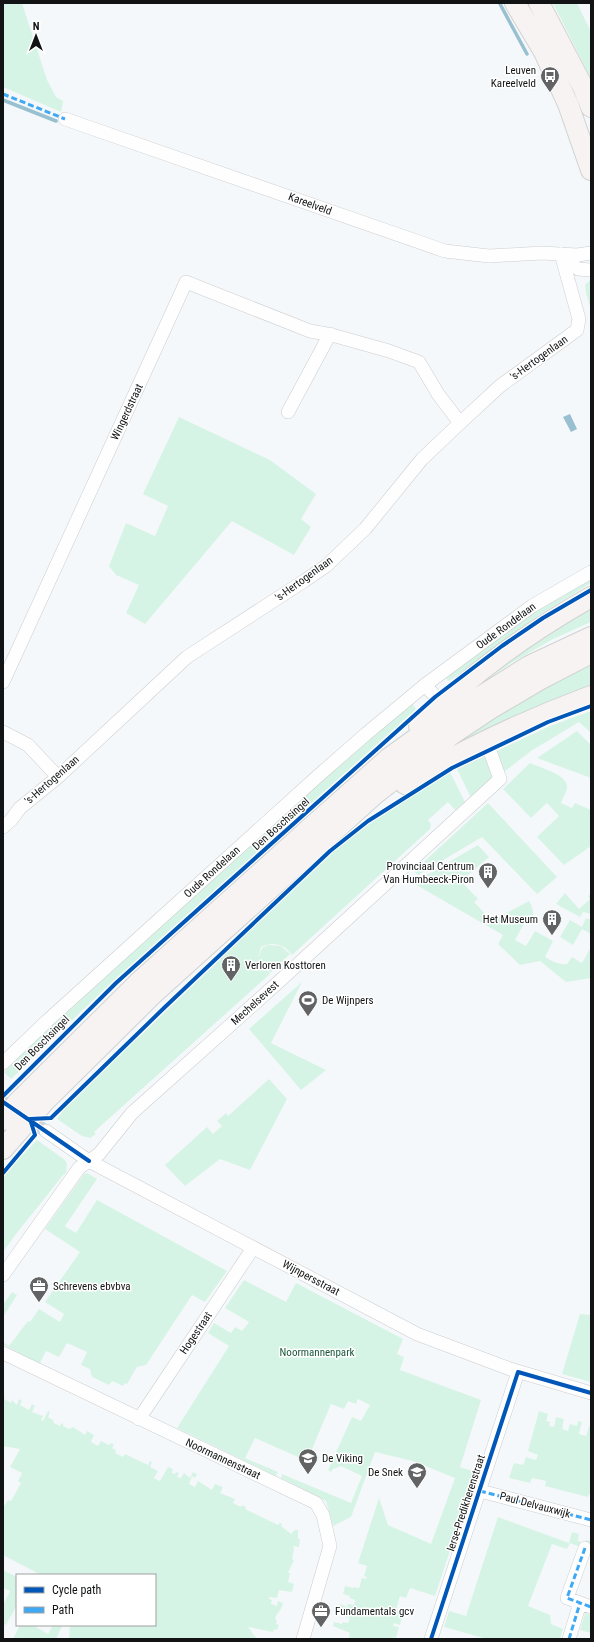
<svg xmlns="http://www.w3.org/2000/svg" width="594" height="1642" font-family="'Roboto Condensed',sans-serif">
<style>
.green{fill:#d6f4e5}
.water{fill:#98c0d1}
.lines{fill:none;stroke-linecap:round;stroke-linejoin:round}
.stream{stroke:#98c0d1;stroke-width:3.5}
.street-tunnel{stroke:#d3d6d8;stroke-width:13;stroke-dasharray:13 6;stroke-linecap:butt}
.street-casing{stroke:#cbcdcf;stroke-width:14}
.primary-casing{stroke:#d0d2d3;stroke-width:22}
.street{stroke:#fefefe;stroke-width:13}
.primary{stroke:#f7f3f2;stroke-width:20}
.quiet{stroke:#3fa9f5;stroke-width:3;stroke-dasharray:6 3;stroke-linecap:butt}
.cycleway-casing{stroke:#fff;stroke-width:6}
.cycleway{stroke:#0057b8;stroke-width:4}
.labels{text-anchor:middle;dominant-baseline:central;stroke-width:3;stroke-linejoin:round;paint-order:stroke}
.poi-label{font-size:11px;fill:#121314;stroke:#fff;text-anchor:start}
.street-label{font-size:11px;fill:#121314;stroke:#fff}
.park-label{font-size:11px;fill:#1a583c;stroke:#fff}
</style>
<rect width="100%" height="100%" fill="#f5f8fa"/>
<path class="green" d="M3,3h19l25,77 9,17 7,4 -2,11 -58,-25z
M553,3h24l14,29v47z
M591,279v31l-5,-17 -1,-8z
M179,417l91,43 46,34 -15,25 10,8 -17,28 -62,-34 -87,103 -19,-11 13,-28 -23,-10 -7,-9 17,-43 29,13 13,-30 -25,-12z
M591,578v5l-52,32 -90,66 -3,-3 90,-68z
M591,607v15l-38,17 -40,23 -52,35 49,-41z
M591,661v29l-135,62 -6,-8z
M411,702l5,7 -303,272 -102,98 -7,-7 32,-35 333,-300z
M591,711v22l-12,-11 -48,29 -27,21 -7,-21 53,-25z
M577,731l14,14v33l-54,-20z
M485,756h2l6,17 -1,5 -21,20 -14,-29z
M530,763c11,5 39,12 37,25 -1,5 -4,10 -6,15l11,5 3,-5 16,7v36l-27,19 -27,-28 22,-21 -12,-13 -16,15 -28,-29z
M450,772l15,30 -10,8 -7,-8 -20,18 3,4 -1,5 -138,126c-8,-11 -19,-14 -31,-8l-3,12 12,15 -176,158 2,2 -6,4 -8,-2 -25,-17 8,-12 68,-68 7,-3 191,-183 38,-29z
M488,803l69,74 -20,17 -55,-57 -64,38 -4,-4z
M478,845l11,12 -28,24 17,18 -4,3 18,19 37,-20c4,7 6,12 2,20l-4,-3 -12,22 11,6 9,-15 18,10 -8,16c7,4 13,8 22,7l5,-7 10,6 9,-16v31l-25,4 -26,-21 -20,4 -22,-21 5,-9 -97,-56 3,-3 6,6z
M565,893l14,16 11,-10 -2,-3 3,-2v20l-8,-2 -3,5 -24,-13z
M586,918l5,2v14l-9,-5 -9,16 -13,-8 10,-17 12,7z
M268,945l13,1 9,8 -20,19 -12,-14 4,-11z
M302,982l-31,61 55,27 -25,20 -52,-61z
M269,1079l18,20 -37,71 -30,-11 -35,27 -20,-21 42,-38 6,7 9,-8 -5,-5 9,-8 2,3z
M37,1140l28,20 2,4 -1,9 -2,1 -48,60 -13,18v-77z
M87,1173l10,6 -32,47 1,1 10,6 21,-33 130,71 -22,31 -13,-7 -46,70 -9,2 -10,17 -2,-1 -2,3 -11,-5 -3,4 -17,-8 -2,-8 -9,-4 6,-13 -20,-9 -8,14 -13,-6 -7,14 -36,-21v-2l6,4 19,-25 2,1 9,-13 21,13 4,-8 -19,-12 35,-50 -35,-23 39,-55z
M244,1280l42,22 10,-19 107,56 -6,15 7,3 -4,13 81,30 -21,67 16,5 -41,124 -25,-8 -4,10 -6,-2 -4,14 7,2 -3,13 -6,-2 -1,3 6,1 -3,11 -2,-1 -1,2h-44l1,-6 -17,-7 1,-4 8,2 1,-2 5,1 2,-5 -6,-1 1,-3 -2,-1 1,-3 -5,-2 1,-4 7,3 1,-3 6,1 1,-5 -5,-2v-2l-7,-2 2,-8 8,2 1,-1 5,1 3,-10 4,1 1,-2 -3,-1 3,-10 -9,-3 21,-65 9,27 43,19 24,-66 -42,-17 -38,-9 -24,65 -18,9 -7,-25 -45,-23 1,-4 69,29 11,-27 -21,-10 -8,3 -2,3 -3,-2 24,-53 9,4 9,-16 -12,-6 -2,5 -8,-3 -4,8 -13,-5 -24,57 -52,-23 -10,20 33,14 -2,4 -99,-48 52,-82 -21,-13 6,-10 17,10 4,-6 7,4 7,-9 -24,-14z
M12,1292l5,3 -14,22v-12z
M580,1314l11,1v67l-29,-8z
M3,1395l2,1 -1,3 7,4 1,-3 5,5 2,-6 3,2 -2,4 9,5 3,-6 3,2 -3,6 11,4 -2,4 2,1 5,-10 2,1 -2,5 5,3 1,3 6,3 2,-3 1,1v2l6,3 4,-2 12,8 2,-4 7,4 -3,7 7,4 3,-5 8,4 2,-2 3,2 -2,3 4,2 -1,3 8,4 2,-3 23,11 2,-4 2,1 -2,5 8,4 -4,7 6,3 8,-14 5,2 -1,4 3,1 1,-2 3,1 -2,4 4,1 3,-5 6,5 3,-6 4,2 -2,4 -3,-2 -3,8 6,3 3,-6 14,9 3,-6 8,3 -3,6 15,6 -2,4 8,4 1,-2 4,2 -1,2 33,16 2,-2 2,1 -1,2 10,8 4,-4h3v9h2l-1,8 -6,-1 1,3 -2,10 2,1 -6,13h2l-2,9 6,2 -2,8 -13,-2 -2,8 -8,-1v2l3,1 -1,4 6,2 1,-5 5,2c-1,7 -6,9 -8,16l2,1 -1,4 3,1 -2,5 -3,-1 -1,3 -25,-5 9,12h-188l1,-14h85v-50h-114l-38,-20v-47l5,-8 3,1 10,-18 -3,-2 4,-8 -12,-6 10,-18 -17,-3z
M539,1411l9,3 -2,7 4,1 -1,4 5,1 2,-10 8,2 -2,10 6,2 2,-7 7,2 1,-5 4,1 -3,12 7,2 3,-10 2,1v67h-2l-1,3 -43,-11 1,-5 -14,-3 -2,5 -21,-5 5,-15 9,2 3,-8 10,3 2,-5 -10,-4z
M498,1517l71,26 3,-11 7,2 -1,7 7,2 1,-3 5,1v10l-21,-8 -3,6 -15,-5 -24,62 22,9 1,9 12,5 -3,10h-73l-43,-12 5,-16 17,5z
M3,1570l14,7v28l-11,20 -3,-1v-19l7,-14 -7,-3z
M585,1613l6,2v18l-11,-3z
M20,1625h17l-1,2 12,7 5,-9 9,1 -6,13h-43z"/>
<path class="water" d="M570,414l7,15 -6,3 -8,-15z"/>
<g class="lines">
<path class="stream" d="M500,4l27,50
M3,100l53,21"/>
<path class="street-tunnel" d="M3,1102l43,29"/>
<defs>
<path id="street" d="M65,119l380,132 44,5 53,-3 35,2 14,-2
M561,254l17,15 13,1
M288,412l42,-78
M3,682l183,-400 124,49 22,4 57,16 30,11 19,32 22,29
M425,685l16,18
M3,732l25,13 30,32
M3,827l8,-7 9,-12 38,-31 129,-120 117,-76 22,-15 39,-37 57,-70 38,-36 40,-37 77,-56 2,-11 -18,-65
M3,1063l44,-42 271,-245 48,-42 59,-49 107,-79 59,-34
M46,1131l43,30 328,173 93,35 81,24
M3,1275l76,-107 20,-14 33,-41 141,-126 227,-208 -14,-39
M3,1353l313,150 7,12 7,31 -27,93
M139,1419l114,-171
M480,1491l111,29
M585,1548l-18,50 24,9
M431,1639l87,-267
M569,1639l11,-36"/>
<path id="primary" d="M515,3l29,49 24,52 23,66
M539,3l44,84 8,20
M419,726c50,-51 110,-94 172,-129
M405,784c60,-35 121,-64 186,-88
M3,1120l16,-19 119,-118 170,-153 81,-72 43,-31 97,-61 62,-29
M3,1149l41,-47 110,-109 221,-199 76,-59 39,-26 51,-30 50,-26"/>
</defs>
<use href="#street" class="street-casing"/>
<use href="#primary" class="primary-casing"/>
<use href="#street" class="street"/>
<use href="#primary" class="primary"/>
<path class="quiet" d="M3,94l62,25
M480,1491l111,29
M585,1548l-18,50 24,9
M569,1639l11,-36"/>
<defs>
<path id="cycleway" d="M3,1096l113,-113 319,-286 67,-51 41,-28 48,-28
M3,1102l86,59
M3,1173l32,-38 -5,-16 21,-1 114,-111 165,-156 38,-30 84,-53 96,-46 43,-16
M431,1639l87,-267 73,21"/>
</defs>
<use href="#cycleway" class="cycleway-casing"/>
<use href="#cycleway" class="cycleway"/>
</g>
<defs>
<symbol id="bus-pin" viewBox="-11 -11 22 30"><path d="M0 17L-7.5 6A9.5 9.5 0 1 1 7.5 6Z" fill="#616364" stroke="#fff"/><path d="M-5-6H5V4H4V6H2V4H-2V6H-4V4H-5ZM-3.5-4V0h7V-4ZM-3.5 1.2v1.5H-2V1.2ZM2 1.2v1.5H3.5V1.2Z" fill="#fff"/></symbol>
<symbol id="building-pin" viewBox="-11 -11 22 30"><path d="M0 17L-7.5 6A9.5 9.5 0 1 1 7.5 6Z" fill="#616364" stroke="#fff"/><path d="M-4-6H4V6H1V3H-1V6H-4ZM-2.5-4.3h1.7v1.8h-1.7ZM.8-4.3h1.7v1.8H.8ZM-2.5-1h1.7V.8h-1.7ZM.8-1h1.7V.8H.8Z" fill="#fff"/></symbol>
<symbol id="stadium-pin" viewBox="-11 -11 22 30"><path d="M0 17L-7.5 6A9.5 9.5 0 1 1 7.5 6Z" fill="#616364" stroke="#fff"/><path d="M0-5a6.5 5 0 1 0 0 10a6.5 5 0 1 0 0-10ZM-3.5-1.8h7v3.6h-7Z" fill="#fff"/></symbol>
<symbol id="office-pin" viewBox="-11 -11 22 30"><path d="M0 17L-7.5 6A9.5 9.5 0 1 1 7.5 6Z" fill="#616364" stroke="#fff"/><path d="M-6-3h4V-5.5h4V-3h4V5H-6ZM-1-4.5V-3h2v-1.5ZM-6 0V1H6V0Z" fill="#fff"/></symbol>
<symbol id="university-pin" viewBox="-11 -11 22 30"><path d="M0 17L-7.5 6A9.5 9.5 0 1 1 7.5 6Z" fill="#616364" stroke="#fff"/><path d="M0-5L7-2L0 1L-7-2ZM-4 1L0 2.5L4 1V4Q0 6-4 4Z" fill="#fff"/></symbol>
</defs>
<g fill-rule="evenodd">
<use href="#bus-pin" x="539" y="65" width="22" height="30"/>
<use href="#building-pin" x="477" y="861" width="22" height="30"/>
<use href="#building-pin" x="541" y="908" width="22" height="30"/>
<use href="#building-pin" x="220" y="954" width="22" height="30"/>
<use href="#stadium-pin" x="297" y="989" width="22" height="30"/>
<use href="#office-pin" x="28" y="1275" width="22" height="30"/>
<use href="#university-pin" x="297" y="1447" width="22" height="30"/>
<use href="#university-pin" x="406" y="1461" width="22" height="30"/>
<use href="#office-pin" x="310" y="1600" width="22" height="30"/>
</g>
<g class="labels">
<g class="poi-label">
<text x="536" y="70" text-anchor="end">Leuven<tspan x="536" dy="13">Kareelveld</tspan></text>
<text x="474" y="866" text-anchor="end">Provinciaal Centrum<tspan x="474" dy="13">Van Humbeeck-Piron</tspan></text>
<text x="538" y="919" text-anchor="end">Het Museum</text>
<text x="245" y="965">Verloren Kosttoren</text>
<text x="322" y="1000">De Wijnpers</text>
<text x="53" y="1286">Schrevens ebvbva</text>
<text x="322" y="1458">De Viking</text>
<text x="403" y="1472" text-anchor="end">De Snek</text>
<text x="335" y="1611">Fundamentals gcv</text>
</g>
<g class="street-label">
<text transform="translate(310 204) rotate(20)">Kareelveld</text>
<text transform="translate(539 358) rotate(-36)">'s-Hertogenlaan</text>
<text transform="translate(127 412) rotate(-65)">Wingerdstraat</text>
<text transform="translate(304 579) rotate(-36)">'s-Hertogenlaan</text>
<text transform="translate(506 626) rotate(-36)">Oude Rondelaan</text>
<text transform="translate(52 780) rotate(-41)">'s-Hertogenlaan</text>
<text transform="translate(281 824) rotate(-42)">Den Boschsingel</text>
<text transform="translate(212 872) rotate(-42)">Oude Rondelaan</text>
<text transform="translate(255 1003) rotate(-42)">Mechelsevest</text>
<text transform="translate(42 1043) rotate(-45)">Den Boschsingel</text>
<text transform="translate(311 1278) rotate(28)">Wijnpersstraat</text>
<text transform="translate(196 1333) rotate(-56)">Hogestraat</text>
<text transform="translate(223 1459) rotate(25)">Noormannenstraat</text>
<text transform="translate(466 1503) rotate(-72)">Ierse-Predikherenstraat</text>
<text transform="translate(535 1505) rotate(15)">Paul Delvauxwijk</text>
</g>
<g class="park-label">
<text x="317" y="1352">Noormannenpark</text>
</g>
</g>
<rect width="594" height="1642" fill="none" stroke="#121314" stroke-width="8"/>
<rect x="16" y="1574" width="140" height="52" fill="#ffffff" stroke="#a0a1a1"/>
<rect x="24" y="1587" width="20" height="6" fill="#0057b8" stroke="#a0a1a1"/>
<text x="52" y="1594" font-size="12" fill="#121314">Cycle path</text>
<rect x="24" y="1607" width="20" height="6" fill="#3fa9f5" stroke="#a0a1a1"/>
<text x="52" y="1614" font-size="12" fill="#121314">Path</text>
<g transform="translate(36 36)" stroke="#ffffff" stroke-width="3" paint-order="stroke">
<path d="M0-3L7 15L0 10L-7 15Z" fill="#121314"/>
<text y="-6" font-size="11" font-weight="bold" text-anchor="middle" fill="#121314">N</text>
</g>
</svg>
